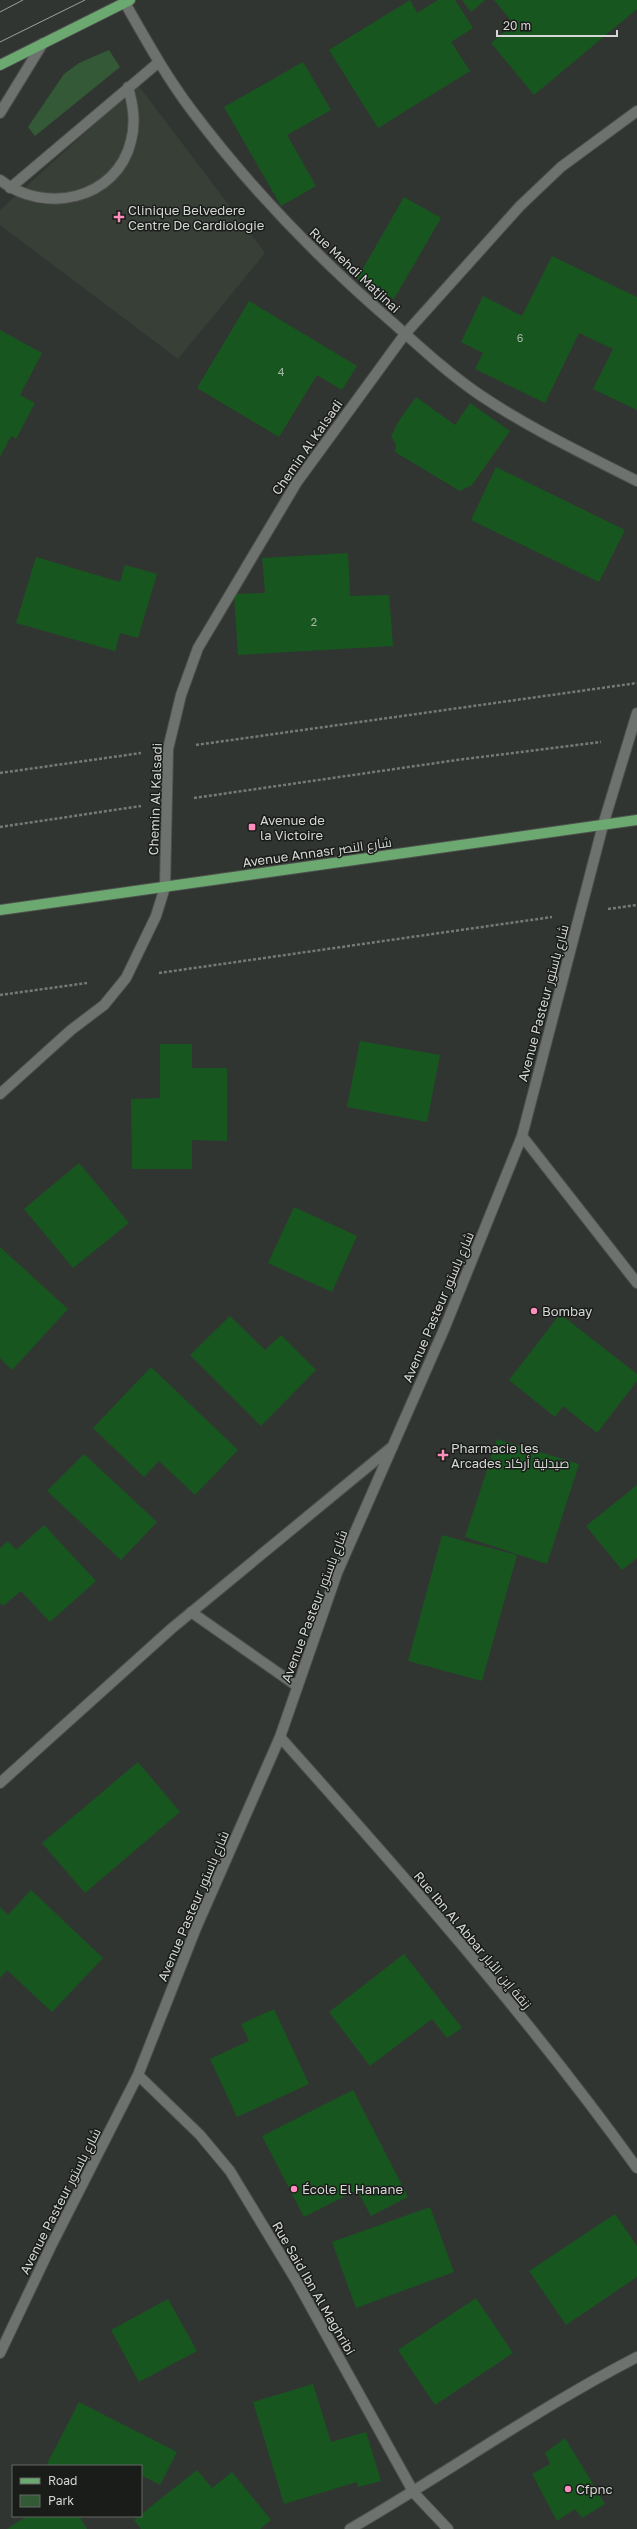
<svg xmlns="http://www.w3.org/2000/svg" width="637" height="2529" font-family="'Golos Text',Cairo,sans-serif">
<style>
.built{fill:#373f37}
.green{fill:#335936}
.building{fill:#185620}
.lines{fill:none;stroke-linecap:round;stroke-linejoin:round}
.minor-casing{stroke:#4e504e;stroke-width:12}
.major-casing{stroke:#4e504e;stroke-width:12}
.path{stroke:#767976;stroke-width:2.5;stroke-dasharray:3 2;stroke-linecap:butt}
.minor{stroke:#6e726e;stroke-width:10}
.major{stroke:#6ba970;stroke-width:10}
.tram{stroke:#9da09d;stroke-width:1}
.poi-dot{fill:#fe8ebb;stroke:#1a1c1a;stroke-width:1.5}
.labels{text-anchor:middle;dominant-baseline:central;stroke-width:3;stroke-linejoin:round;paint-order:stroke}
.number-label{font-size:11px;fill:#a6b7a8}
.poi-label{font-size:13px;fill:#d5d7d5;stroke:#1a1c1a;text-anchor:start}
.street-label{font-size:13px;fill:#d5d7d5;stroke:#1a1c1a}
</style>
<rect width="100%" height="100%" fill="#313531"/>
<path class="built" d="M138,85l127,168 -87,106 -178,-134v-15z"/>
<path class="green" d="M109,50l11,17 -85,69 -7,-9 36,-53 15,-11z"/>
<path class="building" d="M410,0l7,13 21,-13h17l18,28 -22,14 19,29 -92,57 -49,-78z
M462,0h23l-14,12z
M494,0h143v9l-103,86 -43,-52 23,-19z
M303,62l28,48 -44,25 29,51 -35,20 -57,-99z
M404,197l37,21 -47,81 -37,-20z
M552,256l85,41v113l-44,-21 20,-40 -34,-16 -34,70 -70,-34 8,-16 -22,-11 22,-46 39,20z
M249,301l108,65 -15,24 -25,-15 -38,62 -82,-49z
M0,330l42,23 -22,42 15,8 -19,36 -5,-3 -11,21z
M416,397l39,28 15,-22 40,28 -38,54 -12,6 -65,-39 1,-8 -5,-7 7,-15z
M496,467l129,63 -26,52 -128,-62z
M348,553l2,43 39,-1 4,51 -155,9 -4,-61 31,-1 -3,-35z
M36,557l84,25 5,-17 32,9 -19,64 -18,-5 -5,18 -99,-28z
M360,1041l80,14 -13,67 -80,-15z
M160,1044h32v24h35v73l-35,-1v29h-60l-1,-70 29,-1z
M79,1163l50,60 -56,45 -49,-59z
M294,1207l63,29 -25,56 -64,-29z
M0,1247l68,62 -56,61 -12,-12z
M560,1314l77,60v7l-40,52 -34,-27 -8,11 -46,-37z
M230,1316l35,34 16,-15 35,35 -55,56 -71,-71z
M151,1367l87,83 -43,45 -36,-34 -15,16 -51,-49z
M497,1439l82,25 -32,100 -82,-27z
M84,1454l73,68 -36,38 -74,-69z
M637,1485v73l-15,12 -36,-44z
M44,1525l52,56 -46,41 -29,-31 -18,15 -3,-3v-55l8,-7 8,9z
M442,1535l75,20 -35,126 -74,-20z
M138,1762l42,50 -95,81 -43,-50z
M31,1890l72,68 -51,54 -45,-42 -7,8v-71l8,8z
M404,1954l58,74 -15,10 -15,-19 -62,47 -41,-54z
M274,2009l35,75 -72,33 -27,-58 39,-18 -8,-17z
M353,2090l55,107 -37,19 -14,-26 -53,27 -42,-81z
M430,2207l24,65 -98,36 -24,-66z
M615,2214l22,32v31l-71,48 -37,-54z
M476,2298l37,55 -78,52 -37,-55z
M168,2299l29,52 -58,31 -28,-52z
M313,2384l18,58 35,-10 15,49 -23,6 -1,-5 -73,22 -31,-102z
M79,2402l98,50 -17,33 -19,-10v-9h-95z
M565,2438l40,66 -23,14 -7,-9 -18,12 -25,-47 18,-10 -5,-11z
M197,2470l15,18 20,-16 39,48 -11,9h-119l-7,-9z
M27,2516h52l8,13h-80z"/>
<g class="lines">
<defs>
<path id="minor" d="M125,3c21,37 42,75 68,109 58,77 126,147 199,210 28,25 57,52 88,73 49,33 104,59 157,86
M0,113l43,-70
M0,180c44,35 117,20 131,-39 5,-19 2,-36 -3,-54
M10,188l149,-126
M0,1094l71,-64 33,-25 22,-27 30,-62 9,-29 3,-138 13,-54 17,-47 99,-166 108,-148 115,-128 41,-39 76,-56
M522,1136l115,147
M191,1612l106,74
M280,1737c124,139 248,279 357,431
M0,1783l171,-154 222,-183
M138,2075l62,60 30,36 67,111 117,211 34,36
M0,2353l51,-107 87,-171 58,-147 84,-191 57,-164 108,-246 77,-191 81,-311 34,-112
M350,2529c97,-56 188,-121 287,-172"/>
<path id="major" d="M0,65l130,-65
M0,910l637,-90"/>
</defs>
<use href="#minor" class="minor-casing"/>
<use href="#major" class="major-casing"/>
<path class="path" d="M196,745l441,-62
M0,773l141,-20
M194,798l263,-38 144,-18
M0,827l141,-21
M608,909l29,-4
M159,973l393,-56
M0,995l87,-12"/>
<use href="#minor" class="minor"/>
<use href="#major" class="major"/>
<path class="tram" d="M0,12l23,-12
M0,42l85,-42"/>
</g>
<g class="poi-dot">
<path d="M117 211h4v4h4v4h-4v4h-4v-4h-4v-4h4z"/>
<rect x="248" y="823" width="8" height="8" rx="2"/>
<circle cx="534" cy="1311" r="4"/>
<path d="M441 1449h4v4h4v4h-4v4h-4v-4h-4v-4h4z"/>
<circle cx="294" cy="2189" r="4"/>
<circle cx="568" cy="2489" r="4"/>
</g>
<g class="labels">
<g class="number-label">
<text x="520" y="337">6</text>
<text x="281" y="371">4</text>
<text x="314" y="621">2</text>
</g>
<g class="poi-label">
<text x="128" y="210">Clinique Belvedere<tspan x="128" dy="15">Centre De Cardiologie</tspan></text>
<text x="260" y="820">Avenue de<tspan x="260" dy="15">la Victoire</tspan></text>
<text x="542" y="1311">Bombay</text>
<text x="451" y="1448">Pharmacie les<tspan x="451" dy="15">Arcades صيدلية أركاد</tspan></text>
<text x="302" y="2189">École El Hanane</text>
<text x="576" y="2489">Cfpnc</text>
</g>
<g class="street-label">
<text transform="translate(355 270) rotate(43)">Rue Mehdi Matjinai</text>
<text transform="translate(307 447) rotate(-55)">Chemin Al Kalsadi</text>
<text transform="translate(155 799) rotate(-88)">Chemin Al Kalsadi</text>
<text transform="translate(317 852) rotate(-8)">Avenue Annasr شارع النصر</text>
<text transform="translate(543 1003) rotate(-75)">Avenue Pasteur شارع باستور</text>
<text transform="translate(438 1307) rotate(-67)">Avenue Pasteur شارع باستور</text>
<text transform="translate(314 1606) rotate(-69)">Avenue Pasteur شارع باستور</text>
<text transform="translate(193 1906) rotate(-67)">Avenue Pasteur شارع باستور</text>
<text transform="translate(473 1940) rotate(50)">Rue Ibn Al Abbar زنقة إبن الأبار</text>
<text transform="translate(60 2201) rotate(-63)">Avenue Pasteur شارع باستور</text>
<text transform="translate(314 2288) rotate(60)">Rue Said Ibn Al Maghribi</text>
</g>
</g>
<rect x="12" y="2465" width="130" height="52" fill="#1a1c1a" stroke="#656765"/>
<rect x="20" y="2478" width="20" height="6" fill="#6ba970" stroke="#656765"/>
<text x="48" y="2485" font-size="12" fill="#d5d7d5">Road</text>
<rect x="20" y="2495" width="20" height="12" fill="#335936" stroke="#656765"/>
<text x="48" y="2505" font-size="12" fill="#d5d7d5">Park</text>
<path d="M497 30v6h120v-6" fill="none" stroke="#d5d7d5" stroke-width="2"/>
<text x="503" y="30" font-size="12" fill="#d5d7d5" stroke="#1a1c1a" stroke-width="3" paint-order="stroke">20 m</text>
</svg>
